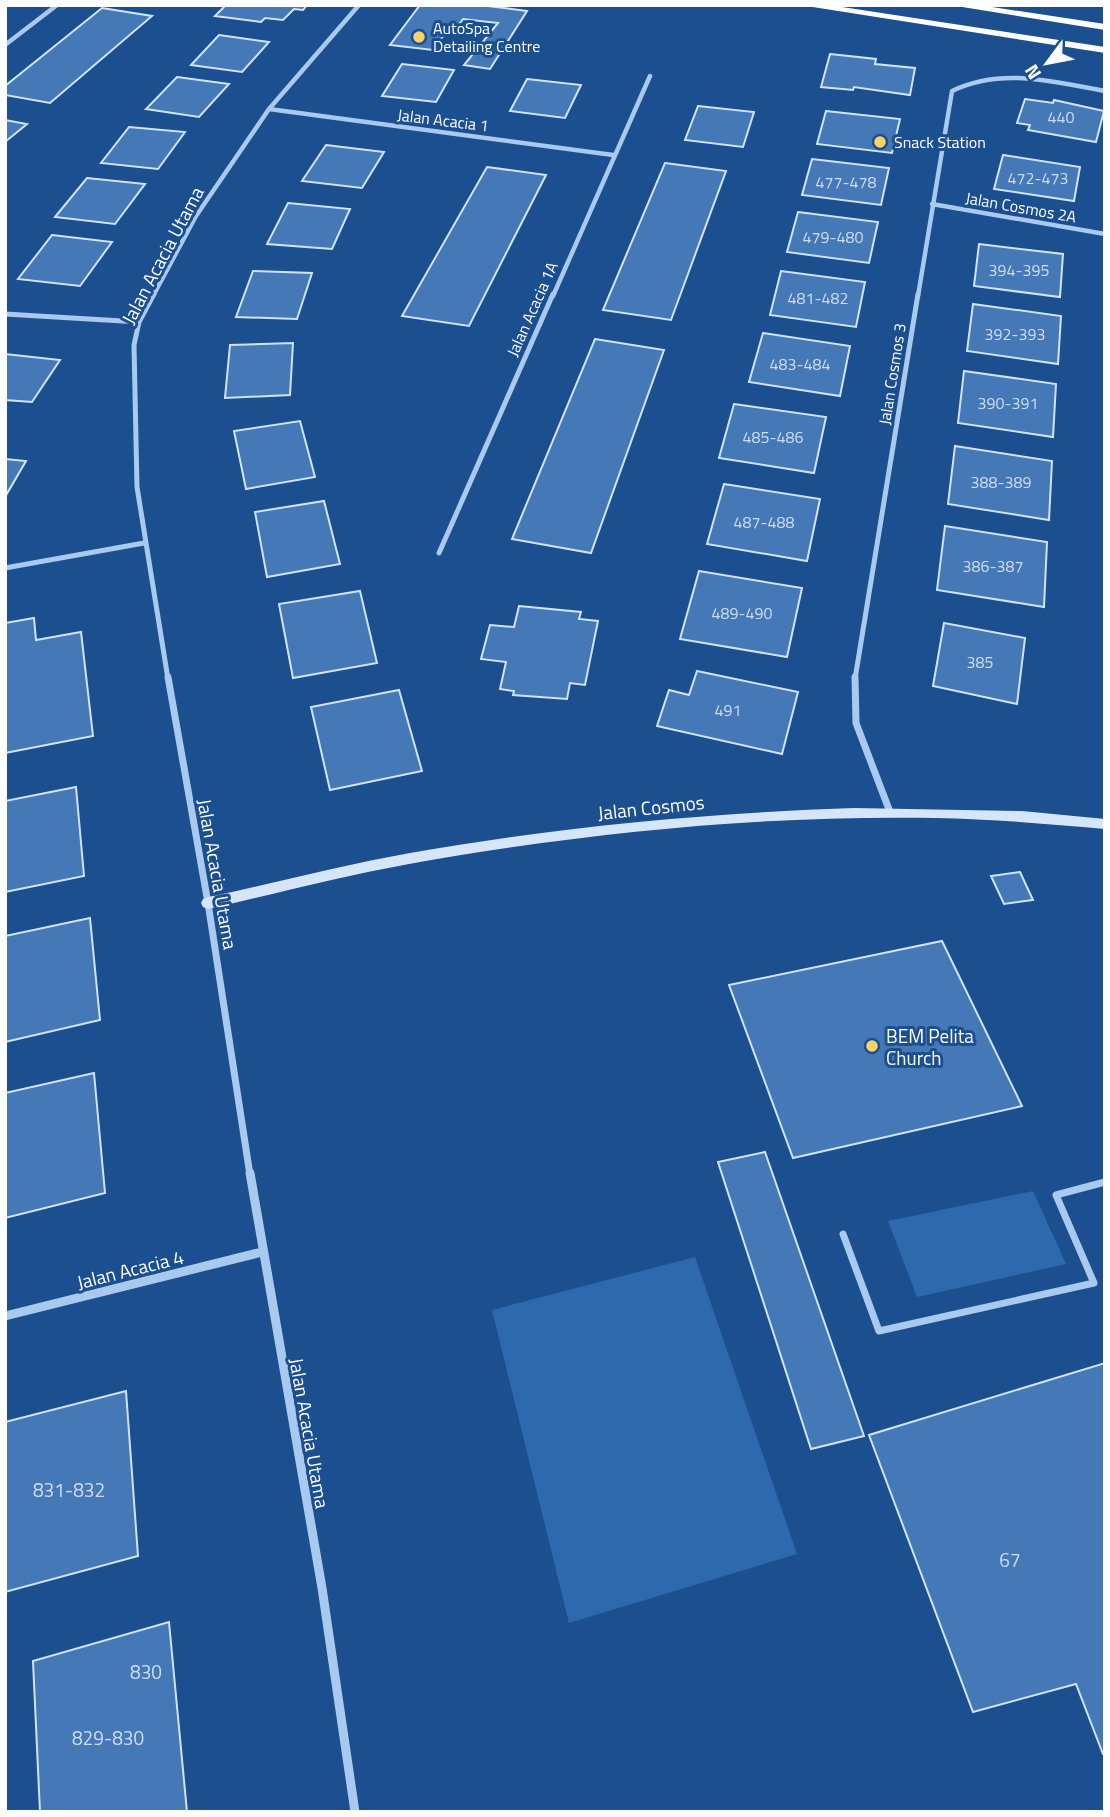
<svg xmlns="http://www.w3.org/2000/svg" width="1110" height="1817" font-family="'Titillium Web',sans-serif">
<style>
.green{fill:#2e69ad}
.building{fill:#4478b7;stroke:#cfe3fa;stroke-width:2}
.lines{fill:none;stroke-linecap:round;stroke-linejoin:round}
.lane{stroke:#a9c9ee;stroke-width:7}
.street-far3{stroke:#a9c9ee;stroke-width:4.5}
.street-far2{stroke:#a9c9ee;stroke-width:5}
.street-far1{stroke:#a9c9ee;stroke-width:7}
.street{stroke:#a9c9ee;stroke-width:9}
.secondary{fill:#d6e6fa;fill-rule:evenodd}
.highway{fill:#fff;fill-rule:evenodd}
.poi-dot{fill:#ffd166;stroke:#1b4f8f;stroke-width:2.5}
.labels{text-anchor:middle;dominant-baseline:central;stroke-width:6;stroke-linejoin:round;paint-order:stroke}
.far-poi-label{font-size:16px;fill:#fff;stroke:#1b4f8f;text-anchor:start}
.number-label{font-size:16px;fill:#d0dded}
.far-street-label{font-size:16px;fill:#fff;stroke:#1b4f8f}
.street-label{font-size:19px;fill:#fff;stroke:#1b4f8f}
.poi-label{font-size:19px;fill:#fff;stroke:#1b4f8f;text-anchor:start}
.near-number-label{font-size:19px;fill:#d0dded}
</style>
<rect width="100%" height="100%" fill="#1b4f8f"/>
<path class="green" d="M1033,1191l33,73 -149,33 -29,-76z
M695,1257l102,297 -228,69 -77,-313z"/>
<path class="building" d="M226,5h81l-4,5 -9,-1 -11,11 -18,-2 -4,4 -46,-6z
M420,5h60l47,6 -37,58 -26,-4 34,-42 -35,-4 -7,10 -7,-1 -16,22 -43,-5z
M102,8l50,8 -102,87 -45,-8v-9z
M219,35l50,7 -27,30 -51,-7z
M830,54l46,5 -1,5 40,4 -5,27 -56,-8 -1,3 -32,-3z
M402,64l52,6 -18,32 -54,-6z
M177,77l52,7 -30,33 -53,-8z
M527,79l54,6 -16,33 -55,-7z
M1025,99l28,4 1,-3 50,11 -8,31 -68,-12 2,-5 -13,-2z
M698,106l56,6 -11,35 -58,-7z
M826,111l74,8 -8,34 -75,-9z
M5,120l22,4 -22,18z
M129,127l56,5 -27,37 -57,-6z
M326,145l58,7 -22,36 -60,-7z
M1003,155l77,12 -6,34 -80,-12z
M812,159l77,9 -8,37 -79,-10z
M665,163l61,8 -55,149 -68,-10z
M487,167l59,8 -77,151 -67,-10z
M87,178l58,6 -30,40 -60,-7z
M288,203l62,6 -18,40 -65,-5z
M798,212l80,10 -9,41 -82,-11z
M52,235l60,7 -32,44 -62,-7z
M979,244l84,10 -3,43 -86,-11z
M253,271l59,2 -15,46 -61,-2z
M781,271l84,11 -9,45 -86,-12z
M973,304l88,12 -3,48 -91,-13z
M763,333l87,13 -10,50 -91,-14z
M595,339l69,11 -73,203 -79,-14z
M293,343l-3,52 -65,3 5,-53z
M5,354l55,6 -28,42 -27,-2z
M964,371l92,13 -3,53 -95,-14z
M734,404l92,13 -12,56 -95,-15z
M300,421l15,56 -69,12 -12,-58z
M955,446l97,15 -3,59 -101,-16z
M5,459l21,2 -21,36z
M724,484l96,15 -13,62 -100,-17z
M324,501l16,63 -73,13 -12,-65z
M945,526l102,16 -3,65 -107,-17z
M699,571l103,17 -15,69 -107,-18z
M360,591l17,72 -84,15 -14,-74z
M519,606l62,6 -2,7 19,2 -13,64 -15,-2 -3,16 -54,-4 1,-4 -14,-2 6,-27 -25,-3 9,-34 24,2z
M34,618l2,22 45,-8 12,104 -88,17v-130z
M944,623l81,15 -8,66 -84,-18z
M697,671l101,21 -16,62 -125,-28 12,-36 20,5z
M399,690l23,81 -92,19 -19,-83z
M76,787l8,89 -79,16v-91z
M1020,872l13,28 -29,4 -13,-28z
M90,918l10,102 -95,22v-106z
M942,941l80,165 -229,52 -64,-173z
M94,1073l11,120 -100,25v-125z
M765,1152l99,284 -53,13 -93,-287z
M1105,1363v391h-2l-27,-70 -103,28 -104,-277z
M126,1391l12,165 -133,36v-170z
M169,1622l18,190h-147l-7,-151z"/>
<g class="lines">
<path class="lane" d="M843,1234l36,97 215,-48 -38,-88 49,-13"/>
<path class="street-far3" d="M5,45l52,-40
M269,109l344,46
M932,204l173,30
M153,296l43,-80 73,-107 90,-104
M553,296l97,-220
M918,296l34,-205c50,-24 101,-9 153,0"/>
<path class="street-far2" d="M154,294l-15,28 -5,23 3,142 31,192
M5,314l134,8
M439,553l114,-259
M5,568l139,-25
M855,679l63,-385"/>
<path class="street-far1" d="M168,677l40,226 42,272
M855,677l1,46 34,89"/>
<path class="street" d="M250,1173l72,415 33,224
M5,1316l257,-64"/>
<path class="secondary" d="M854,808l168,3 83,8v10c-56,-5 -113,-10 -169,-11 -177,-3 -353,15 -527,46 -67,12 -134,30 -201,45l-5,-2 -2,-4 2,-4 5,-2c67,-14 134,-32 202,-44 147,-26 295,-40 444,-45z"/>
<path class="highway" d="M800,5h29l276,42v6z
M950,5h29l126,19v6z"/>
</g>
<g class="poi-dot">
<circle cx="419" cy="37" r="7"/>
<circle cx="880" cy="142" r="7"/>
<circle cx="872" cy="1046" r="7"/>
</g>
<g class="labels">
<g class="far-poi-label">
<text x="433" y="28">AutoSpa<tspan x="433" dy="18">Detailing Centre</tspan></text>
<text x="894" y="142">Snack Station</text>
</g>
<g class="number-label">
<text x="1061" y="117">440</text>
<text x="1038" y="178">472-473</text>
<text x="846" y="182">477-478</text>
<text x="833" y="237">479-480</text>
<text x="1019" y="270">394-395</text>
<text x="818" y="298">481-482</text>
<text x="1015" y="334">392-393</text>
<text x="800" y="364">483-484</text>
<text x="1008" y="403">390-391</text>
<text x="773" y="437">485-486</text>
<text x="1001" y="482">388-389</text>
<text x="764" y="522">487-488</text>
<text x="993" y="566">386-387</text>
<text x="742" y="613">489-490</text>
<text x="980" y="662">385</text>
<text x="728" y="710">491</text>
</g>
<g class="far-street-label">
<text transform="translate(443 120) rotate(7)">Jalan Acacia 1</text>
<text transform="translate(1021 207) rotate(10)">Jalan Cosmos 2A</text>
<text transform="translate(532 309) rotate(-66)">Jalan Acacia 1A</text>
<text transform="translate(892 374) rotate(-81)">Jalan Cosmos 3</text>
</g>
<g class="street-label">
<text transform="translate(162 255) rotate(-62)">Jalan Acacia Utama</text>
<text transform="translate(651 807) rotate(-6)">Jalan Cosmos</text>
<text transform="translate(218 874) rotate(80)">Jalan Acacia Utama</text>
<text transform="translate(130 1269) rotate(-14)">Jalan Acacia 4</text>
<text transform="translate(310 1433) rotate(80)">Jalan Acacia Utama</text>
</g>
<g class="poi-label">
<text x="886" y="1035">BEM Pelita<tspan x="886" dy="22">Church</tspan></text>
</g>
<g class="near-number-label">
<text x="69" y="1489">831-832</text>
<text x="1010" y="1559">67</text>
<text x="146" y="1671">830</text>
<text x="108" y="1737">829-830</text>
</g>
</g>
<rect width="1110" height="1817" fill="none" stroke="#ffffff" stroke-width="14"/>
<g transform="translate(1047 63) rotate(238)" stroke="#1b4f8f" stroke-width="5" paint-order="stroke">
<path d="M0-5L12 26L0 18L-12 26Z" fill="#ffffff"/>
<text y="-10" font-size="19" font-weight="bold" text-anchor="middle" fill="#ffffff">N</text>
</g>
</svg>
